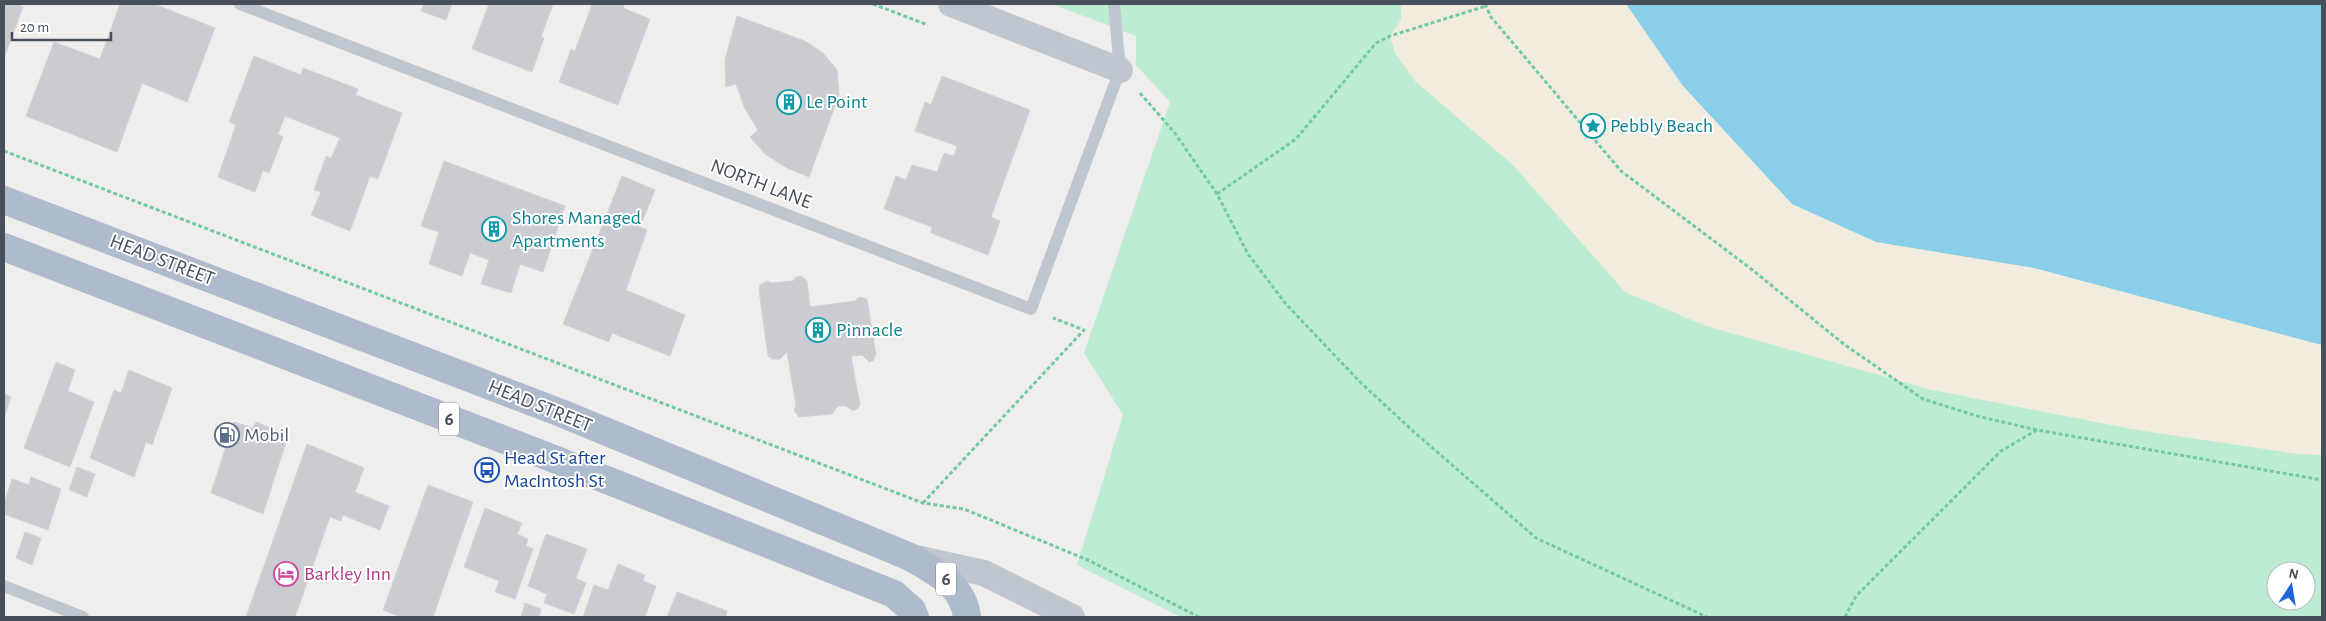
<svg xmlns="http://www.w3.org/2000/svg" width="2326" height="621" font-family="'Alegreya Sans',sans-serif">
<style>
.green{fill:#bcedd2;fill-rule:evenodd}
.sand{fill:#f1ecde}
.water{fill:#8acfe9}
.building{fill:#caccd2;stroke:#d1d3d9}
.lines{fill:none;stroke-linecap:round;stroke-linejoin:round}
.path{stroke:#75caa6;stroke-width:3;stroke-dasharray:4 2.5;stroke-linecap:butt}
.lane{stroke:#bec7cf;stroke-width:12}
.street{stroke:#bec7cf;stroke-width:26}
.primary{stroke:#adbbcc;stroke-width:28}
.labels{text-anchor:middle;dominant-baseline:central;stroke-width:4;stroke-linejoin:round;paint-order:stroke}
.shield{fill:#fff;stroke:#7e848c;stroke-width:1}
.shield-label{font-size:19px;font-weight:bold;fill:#464f5a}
.culture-label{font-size:20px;fill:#0d838f;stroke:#fff;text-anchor:start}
.street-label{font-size:20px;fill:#464f5a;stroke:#fff}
.service-label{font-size:20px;fill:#4e5e75;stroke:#fff;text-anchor:start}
.transit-label{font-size:20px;fill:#164399;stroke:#fff;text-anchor:start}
.hotel-label{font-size:20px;fill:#b23c85;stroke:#fff;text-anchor:start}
</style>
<rect width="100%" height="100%" fill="#f0eded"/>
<path class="green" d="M1052,4h349v16l14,61 98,84 809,180v272h-1141l-104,-52 46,-150 -39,-62 86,-251 -34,-37v-29zM2276,571h30v30h-30z"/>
<path class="sand" d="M1401,4h225l57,82 109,118 85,38 157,26 288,77v110l-24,-1 -161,-24 -205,-40 -226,-64 -81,-34 -112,-127 -98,-84 -20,-28 -5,-17 11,-16z"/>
<path class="water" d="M1626,4h696v341l-288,-77 -158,-26 -84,-38 -109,-118z"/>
<path class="building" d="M4,4h12l7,3 -19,51z
M120,4h34l61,24 -28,74 -45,-19 -25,69 -91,-36 28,-74 46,17z
M424,4h28l-6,16 -25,-9z
M489,4h64l-12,33 3,1 -12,34 -60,-23z
M588,4h37l-2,4 27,11 -32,86 -59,-23 12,-33 4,2 17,-46z
M737,16l68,25 18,12 14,17 2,25 -30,82 -22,-9 -22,-14 -15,-17 8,-7 -13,-21 -9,-25 -10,3 -1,-27z
M254,56l47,19 2,-7 55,21 -2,6 46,18 -24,66 -8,-3 -20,55 -39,-16 10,-23 -7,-2 12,-34 5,2 9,-20 -55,-22 -7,18 5,3 -14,36 -6,-3 -8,22 -37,-15 18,-52 -7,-3z
M942,76l88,34 -39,107 9,4 -12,34 -57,-22 1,-6 -48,-18 12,-33 10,4 6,-15 25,7 7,-19 10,3 3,-10 -42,-15 10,-29 6,3z
M444,161l121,45 -22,66 -23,-8 -9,29 -30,-9 8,-24 -19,-7 -8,23 -33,-12 10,-32 -18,-6z
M622,176l33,14 -15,37 7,3 -21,60 59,25 -15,41 -58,-23 -3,9 -46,-18z
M801,276l6,5 3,26 45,-6 4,-4 8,2 9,55 -3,7 -4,1 -7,-7 -11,1 9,49 -3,4 -4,2 -7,-5h-8l-6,8 -33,3 -5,-7 2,-4 -9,-54 -7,7h-8l-4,-3 -9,-66 1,-5 7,-4 4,2 22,-2 3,-4z
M56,362l19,8 -7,21 26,11 -24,65 -46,-19z
M129,370l43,18 -20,57 -6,-3 -12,35 -44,-19 24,-68 7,3z
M4,393l7,4 -7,21z
M234,422l19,6 3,-6 25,10 -1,4 7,3 -24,75 -52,-21z
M307,444l57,24 -9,24 34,14 -9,24 -37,-15 -2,6 -11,-4 -35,100h-49z
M77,467l18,7 -8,23 -18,-7z
M31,477l30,12 -13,41 -44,-16v-10l8,-25 17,6z
M428,485l45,17 -40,115h-32l-18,-7z
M485,508l37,15 -5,11 11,5 -2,7 7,3 -18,50 -20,-7 4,-11 -35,-14z
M25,532l16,6 -9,27 -16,-7z
M546,534l41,15 -11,29 10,5 -12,31 -30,-11 3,-9 -19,-8z
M618,564l27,11 -2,6 13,5 -11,31h-62l11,-32 14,5z
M677,592l50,19 -1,6h-59z
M525,603l16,6 -2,8h-18z"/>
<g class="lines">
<path class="path" d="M873,4l55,21
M1485,4l6,13 130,154 129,97 95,77 78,54 54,17 60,14 285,50
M1140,93l34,39 43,62 31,60 38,50 72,76 55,51 123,107 171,79
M4,151l919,352 41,6 124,51 111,57
M1217,194l79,-55 80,-96 14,-7 96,-30
M923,503l161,-173 -31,-12
M1845,617l11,-21 145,-145 36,-21"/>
<path class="lane" d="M240,4l791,305 89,-239 -6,-66
M4,586l79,31"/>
<path class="street" d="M951,4l169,66
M911,557l73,16 88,44"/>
<path class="primary" d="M4,200l557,213 347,143c26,15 55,28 59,61
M4,247l545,210 345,137 18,16 3,7"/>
</g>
<defs>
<symbol id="building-ring" viewBox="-11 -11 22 22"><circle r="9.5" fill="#fff" stroke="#0f9aa8" stroke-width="1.5"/><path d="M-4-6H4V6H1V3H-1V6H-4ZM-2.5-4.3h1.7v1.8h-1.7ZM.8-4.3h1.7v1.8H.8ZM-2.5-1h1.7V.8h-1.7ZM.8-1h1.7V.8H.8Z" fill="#0f9aa8"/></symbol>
<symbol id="sight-ring" viewBox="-11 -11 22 22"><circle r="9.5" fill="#fff" stroke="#0f9aa8" stroke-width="1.5"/><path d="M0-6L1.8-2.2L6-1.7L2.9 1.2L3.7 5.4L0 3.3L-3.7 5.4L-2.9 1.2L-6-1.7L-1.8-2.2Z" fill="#0f9aa8"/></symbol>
<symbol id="fuel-ring" viewBox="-11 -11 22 22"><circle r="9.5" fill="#fff" stroke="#5c6f8a" stroke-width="1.5"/><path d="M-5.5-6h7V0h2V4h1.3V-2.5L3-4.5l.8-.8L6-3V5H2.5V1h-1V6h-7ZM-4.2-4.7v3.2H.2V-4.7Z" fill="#5c6f8a"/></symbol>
<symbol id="bus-ring" viewBox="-11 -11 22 22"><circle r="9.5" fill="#fff" stroke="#1a4fb4" stroke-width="1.5"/><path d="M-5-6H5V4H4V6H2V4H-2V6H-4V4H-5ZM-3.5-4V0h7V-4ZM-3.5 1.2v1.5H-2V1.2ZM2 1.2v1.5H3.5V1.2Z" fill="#1a4fb4"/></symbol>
<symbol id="hotel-ring" viewBox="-11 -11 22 22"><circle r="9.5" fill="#fff" stroke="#d1479c" stroke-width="1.5"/><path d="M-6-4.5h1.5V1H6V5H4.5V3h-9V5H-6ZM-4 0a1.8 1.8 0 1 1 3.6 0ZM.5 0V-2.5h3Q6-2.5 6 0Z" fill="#d1479c"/></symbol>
</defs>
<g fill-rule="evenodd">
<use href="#building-ring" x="775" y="88" width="28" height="28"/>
<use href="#sight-ring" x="1579" y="112" width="28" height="28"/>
<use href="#building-ring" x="480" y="215" width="28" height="28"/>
<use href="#building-ring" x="804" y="316" width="28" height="28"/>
<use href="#fuel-ring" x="213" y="421" width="28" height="28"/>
<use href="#bus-ring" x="473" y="456" width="28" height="28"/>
<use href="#hotel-ring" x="272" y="560" width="28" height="28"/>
</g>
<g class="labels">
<g class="shield">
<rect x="439" y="402.5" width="20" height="33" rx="4"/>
<rect x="936" y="562.5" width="20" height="33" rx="4"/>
</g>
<g class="shield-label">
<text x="449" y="419">6</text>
<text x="946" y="579">6</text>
</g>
<g class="culture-label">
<text x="806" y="102">Le Point</text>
<text x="1610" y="126">Pebbly Beach</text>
<text x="512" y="218">Shores Managed<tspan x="512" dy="23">Apartments</tspan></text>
<text x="836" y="330">Pinnacle</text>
</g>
<g class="street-label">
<text transform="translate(761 184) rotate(21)">NORTH LANE</text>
<text transform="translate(162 260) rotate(21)">HEAD STREET</text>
<text transform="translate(540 406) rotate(22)">HEAD STREET</text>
</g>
<g class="service-label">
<text x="244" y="435">Mobil</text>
</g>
<g class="transit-label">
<text x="504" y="458">Head St after<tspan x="504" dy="23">MacIntosh St</tspan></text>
</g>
<g class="hotel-label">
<text x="304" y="574">Barkley Inn</text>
</g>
</g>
<rect width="2326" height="621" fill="none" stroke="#464f5a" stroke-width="10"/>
<g transform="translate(2291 586) rotate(12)"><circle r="24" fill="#ffffff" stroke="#b5b9bd"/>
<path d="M0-4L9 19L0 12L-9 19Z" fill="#1e64d9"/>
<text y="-8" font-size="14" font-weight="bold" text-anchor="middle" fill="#464f5a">N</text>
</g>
<path d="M12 32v8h99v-8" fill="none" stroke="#464f5a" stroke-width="2.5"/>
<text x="20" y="32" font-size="15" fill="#464f5a" stroke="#ffffff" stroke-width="4" paint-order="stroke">20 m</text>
</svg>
